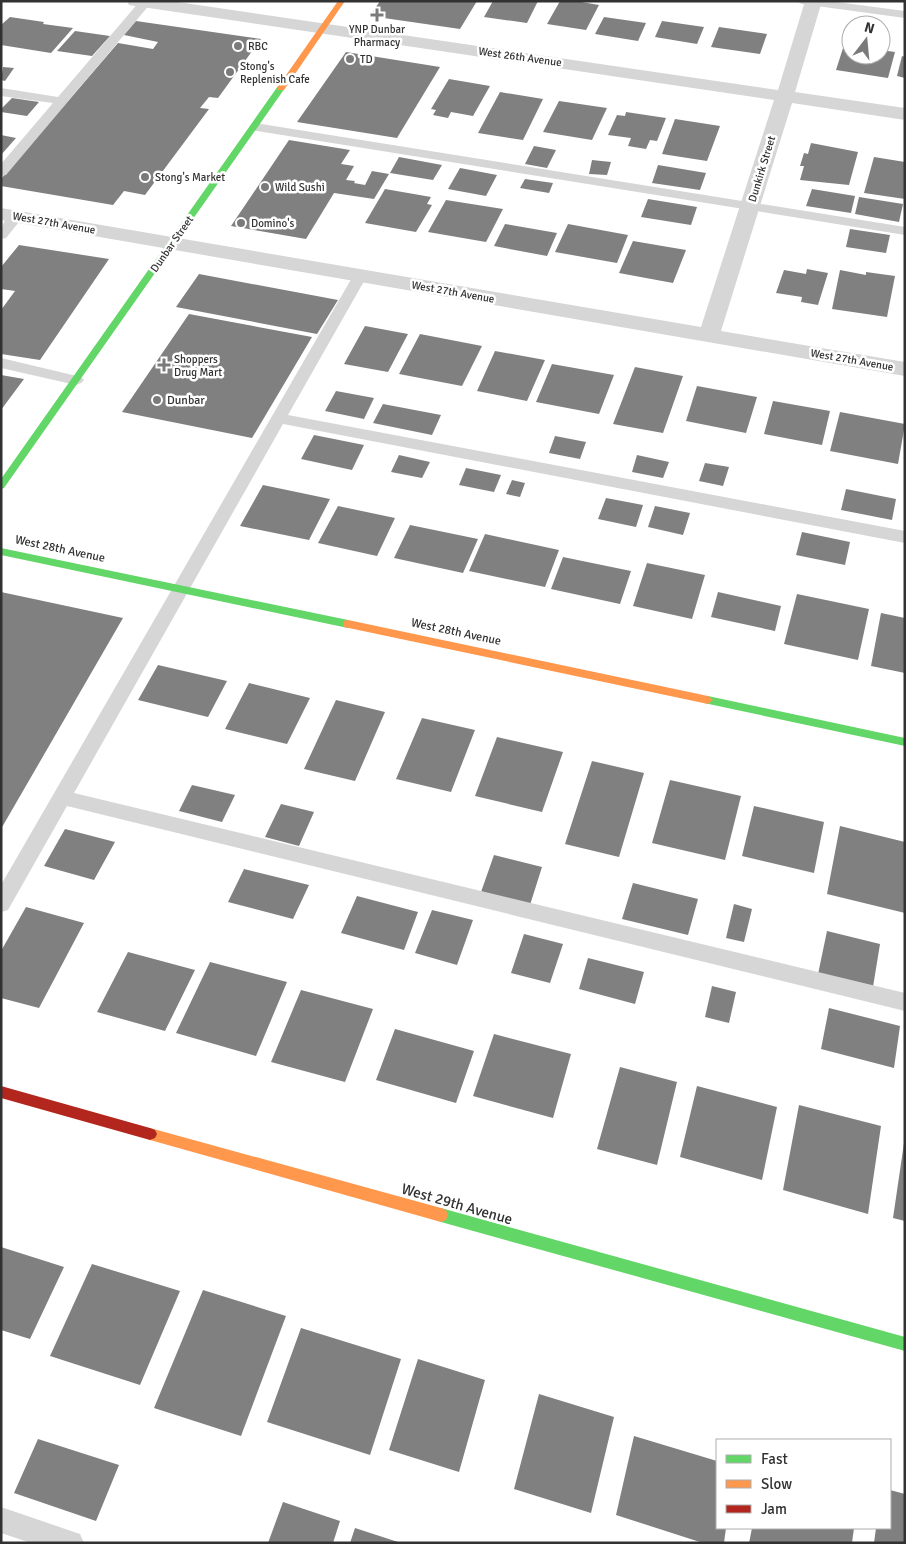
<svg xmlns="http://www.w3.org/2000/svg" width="906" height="1544" font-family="Signika,sans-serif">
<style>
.building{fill:#808080}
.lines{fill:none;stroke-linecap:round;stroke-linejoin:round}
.lane{fill:#d6d6d6;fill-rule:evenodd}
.street{fill:#d6d6d6;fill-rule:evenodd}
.fast{fill:#63d668;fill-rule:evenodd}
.slow{fill:#ff974d;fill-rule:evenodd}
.jam{fill:#b3261e;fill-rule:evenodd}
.poi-dot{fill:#7a7a7a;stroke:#fff;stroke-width:2}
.labels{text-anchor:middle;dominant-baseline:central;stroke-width:5;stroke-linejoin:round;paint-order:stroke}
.far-poi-label{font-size:11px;fill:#323232;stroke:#fff;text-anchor:start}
.far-street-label{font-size:11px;fill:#323232;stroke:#fff}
.poi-label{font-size:12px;fill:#323232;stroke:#fff;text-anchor:start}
.street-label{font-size:12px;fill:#323232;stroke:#fff}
.near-street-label{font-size:15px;fill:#323232;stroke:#fff}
</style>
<rect width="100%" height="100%" fill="#fff"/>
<path class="building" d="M380,1h97l-17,28 -90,-13z
M493,1h45l-11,22 -43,-6z
M560,1h16l23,4 -13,25 -39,-6z
M10,17l34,5 -1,2 30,4 -22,25 -50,-8v-20z
M604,17l42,6 -8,18 -43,-7z
M136,21l125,18 -43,59 -9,-1 -9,11 9,1 -64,86 -21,-4 -11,14 -112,-19v-7l117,-136 35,6 5,-7 -34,-7z
M662,21l42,6 -7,17 -42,-7z
M719,27l48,7 -7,20 -49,-7z
M75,31l35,5 -18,20 -35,-5z
M844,45l7,1v9h30v-5l14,2 -7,26 -52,-8z
M346,52l94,15 -43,71 -100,-16z
M902,56l3,1v21l-8,-2z
M3,67l11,1 -9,13 -4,-1z
M449,79l41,7 -17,30 -22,-4 -3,6 -15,-3 3,-5 -5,-1z
M500,92l43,7 -20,41 -45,-7z
M12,98l27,4 -12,14 -26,-4v-3z
M559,101l48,7 -15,32 -49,-8z
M626,112l40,6 -9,23 -7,-1 -4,9 -18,-3 3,-8 -23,-3 9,-20 8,1z
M675,119l45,7 -13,35 -45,-7z
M1,135l15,3 -15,17z
M289,140l61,10 -9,14 13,2 -8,14 9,1 -1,2 11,2 7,-14 17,3 -15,25 -40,-6 -28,46 -75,-13z
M811,143l47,9 -9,33 -49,-5 4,-14h-4l4,-13 4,1z
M534,146l22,4 -9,18 -22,-4z
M399,157l43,8 -9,15 -43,-7z
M874,157l31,5v37l-41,-6z
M592,160l19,2 -4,13 -18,-1z
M658,165l48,8 -6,17 -48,-7z
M460,168l37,7 -11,21 -38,-7z
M525,179l28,4 -4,10 -29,-5z
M385,189l46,8 -4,7 5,1 -16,27 -51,-9z
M812,189l43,7 -4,17 -45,-7z
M859,197l44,7 -4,18 -44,-8z
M648,199l49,8 -6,18 -50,-8z
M446,200l57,9 -17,33 -58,-10z
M505,224l52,9 -10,23 -53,-10z
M568,224l60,11 -11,28 -62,-11z
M850,229l40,6 -4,18 -40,-6z
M633,241l53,9 -13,33 -54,-10z
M19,245l90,14 -69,101 -39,-6v-44l14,-19 -14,-2v-22z
M807,269l21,4 -10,32 -17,-3 1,-5 -26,-4 8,-23 22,4z
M840,270l26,5v-3l29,4 -8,41 -55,-8z
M199,274l139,26 -21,34 -141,-27z
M189,314l123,23 -60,101 -130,-26z
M365,326l43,8 -20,38 -44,-8z
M420,334l62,12 -20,40 -63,-12z
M495,351l50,9 -18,41 -50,-10z
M552,364l62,11 -15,39 -63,-12z
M635,367l48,9 -20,57 -50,-9z
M1,375l23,4 -23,31z
M697,386l60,11 -11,36 -60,-12z
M336,391l38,7 -10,21 -39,-8z
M773,401l57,10 -8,34 -58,-11z
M383,404l58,11 -9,20 -59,-12z
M840,412l65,12 -7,40 -68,-13z
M314,435l50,10 -12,25 -51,-11z
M555,436l31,6 -6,17 -31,-6z
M399,455l31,7 -8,16 -31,-6z
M637,455l32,7 -6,16 -31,-6z
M705,463l24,4 -6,19 -24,-5z
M466,468l35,7 -7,17 -35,-7z
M512,480l13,3 -5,14 -14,-3z
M263,485l67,14 -21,41 -69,-14z
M846,489l50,10 -4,21 -51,-10z
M606,498l37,7 -7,22 -38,-8z
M338,506l57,12 -18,38 -59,-13z
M655,506l35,7 -7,22 -35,-8z
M410,525l68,14 -15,34 -69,-15z
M802,532l48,10 -5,23 -49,-10z
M485,534l74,16 -14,37 -76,-16z
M563,557l68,14 -11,33 -69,-15z
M647,563l58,12 -13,44 -59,-13z
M1,592l122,26 -122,211z
M718,592l63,14 -6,25 -64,-14z
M797,594l72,15 -11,51 -74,-16z
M881,613l24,5v55l-34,-7z
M158,665l69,16 -19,36 -70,-17z
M249,683l61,15 -23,46 -62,-15z
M336,700l49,12 -30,69 -51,-12z
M422,718l53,12 -24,62 -55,-13z
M497,737l66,15 -21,60 -67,-16z
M592,761l52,12 -25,84 -54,-13z
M670,780l71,16 -16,64 -73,-17z
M192,785l43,10 -13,27 -43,-11z
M281,804l33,8 -15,34 -34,-9z
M754,806l70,16 -10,51 -72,-17z
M840,826l65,16v71l-78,-19z
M65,829l50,13 -21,38 -50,-14z
M494,855l48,12 -12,38 -49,-13z
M244,869l65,16 -16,34 -65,-17z
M633,883l65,16 -10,36 -66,-16z
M357,896l61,16 -14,38 -63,-17z
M734,904l18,5 -8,33 -18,-4z
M26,907l58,16 -45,85 -38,-10v-47z
M432,910l41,10 -16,45 -42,-12z
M827,931l53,13 -8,49 -55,-14z
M524,934l39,10 -13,39 -39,-10z
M128,952l67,18 -30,61 -68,-19z
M588,958l56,14 -9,32 -56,-15z
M210,962l77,20 -31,74 -80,-23z
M712,986l24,6 -7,31 -24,-6z
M301,990l72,19 -28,73 -74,-20z
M829,1008l71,18 -6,42 -73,-19z
M395,1029l79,22 -18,52 -80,-23z
M494,1034l77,20 -18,64 -80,-22z
M620,1067l57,15 -20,83 -60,-16z
M697,1086l80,21 -15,73 -82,-23z
M799,1105l82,21 -13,88 -85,-24z
M904,1143h1v78l-12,-3z
M1,1247l63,20 -34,72 -29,-9z
M92,1264l88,27 -40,94 -90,-29z
M203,1290l83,26 -45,120 -87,-28z
M301,1328l100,31 -31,96 -103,-33z
M418,1359l67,21 -26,92 -70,-22z
M539,1394l75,23 -23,96 -77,-24z
M634,1436l83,25v67h9l-2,15h-21l-87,-28z
M38,1439l81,26 -23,56 -82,-28z
M890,1490l15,4v49h-31l2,-15h14z
M283,1502l57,19 -7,22h-65z
M355,1528l43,14v1h-48z
M752,1528h102l-2,15h-103z"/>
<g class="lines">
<path class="lane" d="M140,1h10l1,2 -145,172 -5,1v-12l52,-61 -52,-7v-8l57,9z
M796,1h33l76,10v7l-103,-14z
M255,123l650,104v8l-654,-105 -2,-3z
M16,213l7,4 -17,21 -5,1c0,-11 2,-23 15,-26z
M360,272l5,1 2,3 -79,139 617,116v12l-622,-119 -209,369 831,200v18l-838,-205 -59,104 -7,2v-27l352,-609 2,-3z
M1,358l80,19 3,3 -3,3 -5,2 -75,-17z
M1,1507l79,27 4,9h-53l-30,-10z"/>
<path class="street" d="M127,1h44l607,89 27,-89h17l-27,91 110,16v12l-113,-17 -71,228 184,31v14l-904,-156v-12l700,119 73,-227 -639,-94 -6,-1z"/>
<path class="fast" d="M278,86l7,2 -281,400 -3,1v-10z
M1,548l347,72 5,4 -5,4 -347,-73z
M708,696l197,42v8l-201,-43 -1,-3z
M441,1208l464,129v14l-464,-129 -5,-2 -2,-5 2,-5z"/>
<path class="slow" d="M338,1h7l-61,89h-6l-1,-2z
M348,620l360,76 5,4 -5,4 -364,-77 -1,-3 1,-3z
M150,1128l291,80 5,2 2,5 -2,5 -5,2 -291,-82 -5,-2 -2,-4 2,-4z"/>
<path class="jam" d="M1,1086l149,42 5,2 2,4 -2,4 -5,2 -149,-42z"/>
</g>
<g class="poi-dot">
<path d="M374.5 7.5h5v5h5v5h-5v5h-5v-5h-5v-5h5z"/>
<circle cx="238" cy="46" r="5"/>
<circle cx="350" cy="59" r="5"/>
<circle cx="230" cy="72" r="5"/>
<circle cx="145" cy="177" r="5"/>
<circle cx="265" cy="187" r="5"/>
<circle cx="241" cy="223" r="5"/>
<path d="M161.5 357.5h5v5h5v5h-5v5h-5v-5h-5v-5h5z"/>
<circle cx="157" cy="400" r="5"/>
</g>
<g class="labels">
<g class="far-poi-label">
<text x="377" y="29" text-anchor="middle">YNP Dunbar<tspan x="377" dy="13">Pharmacy</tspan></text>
<text x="248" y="46">RBC</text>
<text x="360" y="59">TD</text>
<text x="240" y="66">Stong's<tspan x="240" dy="13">Replenish Cafe</tspan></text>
<text x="155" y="177">Stong's Market</text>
<text x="275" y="187">Wild Sushi</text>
<text x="251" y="223">Domino's</text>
<text x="174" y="359">Shoppers<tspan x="174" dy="13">Drug Mart</tspan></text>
</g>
<g class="far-street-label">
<text transform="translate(520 57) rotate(8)">West 26th Avenue</text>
<text transform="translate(762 169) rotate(-73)">Dunkirk Street</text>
<text transform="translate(54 223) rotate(10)">West 27th Avenue</text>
<text transform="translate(172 244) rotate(-55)">Dunbar Street</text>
<text transform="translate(453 292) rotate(10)">West 27th Avenue</text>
<text transform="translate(852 360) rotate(10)">West 27th Avenue</text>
</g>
<g class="poi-label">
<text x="167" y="400">Dunbar</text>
</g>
<g class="street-label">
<text transform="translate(60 549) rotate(12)">West 28th Avenue</text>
<text transform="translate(456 632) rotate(12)">West 28th Avenue</text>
</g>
<g class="near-street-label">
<text transform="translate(457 1204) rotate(16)">West 29th Avenue</text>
</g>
</g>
<rect width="906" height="1544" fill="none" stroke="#323232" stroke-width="5"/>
<rect x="716" y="1439" width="175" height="90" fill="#ffffff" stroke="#adadad"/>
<rect x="726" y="1455" width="25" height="8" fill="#63d668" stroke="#adadad"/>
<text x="761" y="1464" font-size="15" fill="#323232">Fast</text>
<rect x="726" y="1480" width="25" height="8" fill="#ff974d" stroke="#adadad"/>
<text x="761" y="1489" font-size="15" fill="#323232">Slow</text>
<rect x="726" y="1505" width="25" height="8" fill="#b3261e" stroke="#adadad"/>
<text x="761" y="1514" font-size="15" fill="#323232">Jam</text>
<g transform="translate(866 40) rotate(16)"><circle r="24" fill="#ffffff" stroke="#adadad"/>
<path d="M0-4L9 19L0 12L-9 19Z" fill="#7a7a7a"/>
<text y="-8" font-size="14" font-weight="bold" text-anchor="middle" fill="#323232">N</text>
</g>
</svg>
